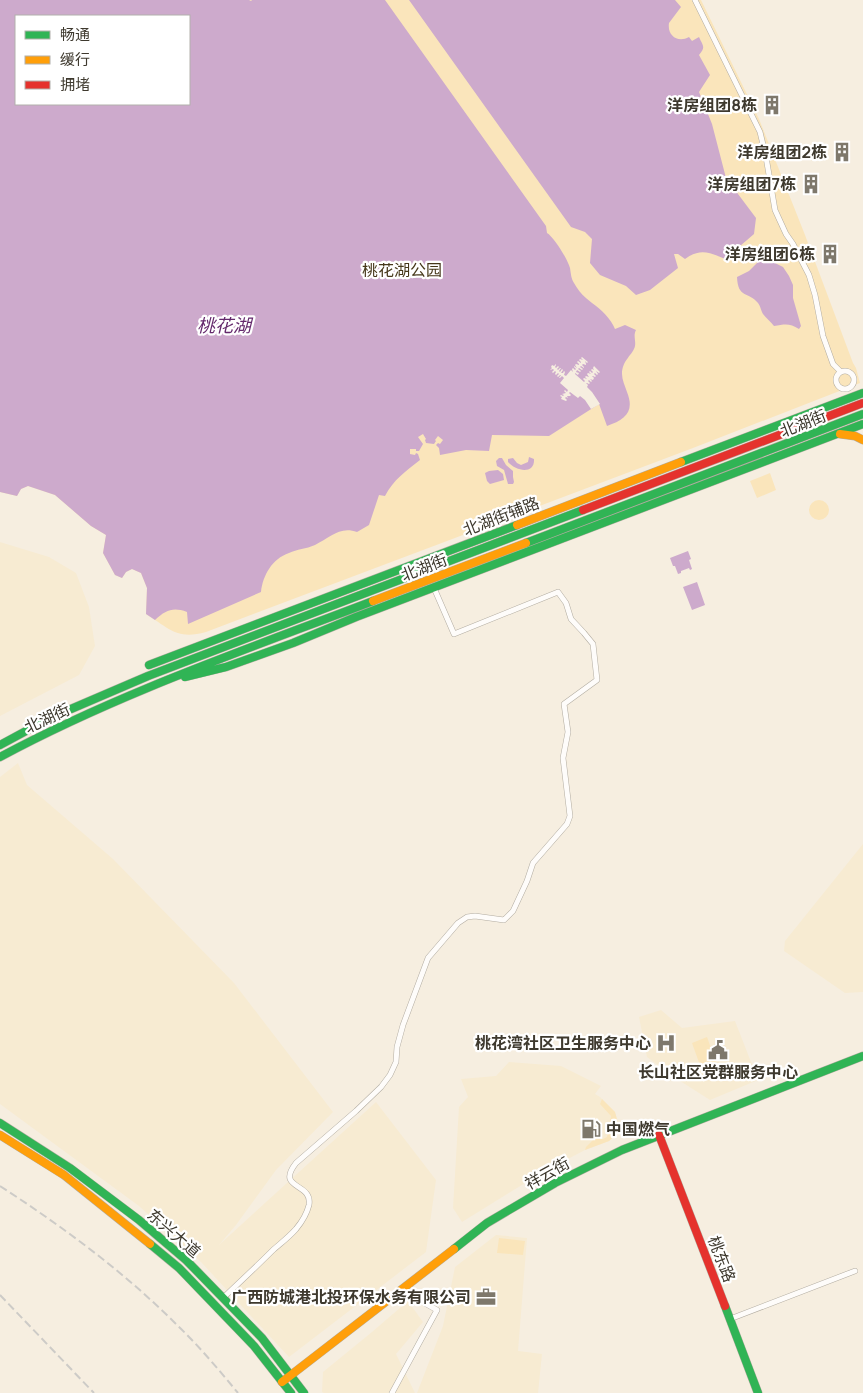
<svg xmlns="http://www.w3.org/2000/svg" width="863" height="1393" font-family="Manrope,'Noto Sans SC',sans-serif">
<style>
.built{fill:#f7ebd2}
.green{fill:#fae5bb;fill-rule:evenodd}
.water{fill:#cdaacc;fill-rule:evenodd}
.pier{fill:#f6eee0}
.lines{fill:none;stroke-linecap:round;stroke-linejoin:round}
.street-casing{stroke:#b2aca1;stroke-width:6}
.fast-casing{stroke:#b2aca1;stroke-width:9}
.slow-casing{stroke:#b2aca1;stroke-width:9}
.jam-casing{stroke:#b2aca1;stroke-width:9}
.street{stroke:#fefcfa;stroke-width:5}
.fast{stroke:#30b455;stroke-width:8}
.slow{stroke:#ff9f0a;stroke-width:8}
.jam{stroke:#e5322d;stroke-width:8}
.rail{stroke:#cdcbc7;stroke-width:2;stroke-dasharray:8 4;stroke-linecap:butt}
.labels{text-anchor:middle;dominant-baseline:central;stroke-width:4.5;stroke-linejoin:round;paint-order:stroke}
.poi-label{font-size:16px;font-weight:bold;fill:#3e392e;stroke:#fff;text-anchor:end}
.park-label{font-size:16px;fill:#46381a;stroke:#fff}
.street-label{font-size:16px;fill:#3e392e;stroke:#fff}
.water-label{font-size:18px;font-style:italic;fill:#64296c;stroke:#fff}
</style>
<rect width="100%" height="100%" fill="#f6eee0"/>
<path class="built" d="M0,542l49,15 27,16 13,34 6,39 -16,29 -79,41z
M18,763l9,22 86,74 121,124 99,129 -57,58 -40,55 -17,20 157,-143 60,78 -10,72 -137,105 -88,-95 -62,-56 -139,-102v-327z
M863,844v148l-18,1 -61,-42 1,-10z
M661,1010l21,18 53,-7 23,59 -48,20 -33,-21 -30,-22 -8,-40z
M509,1062l52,4 40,20 -6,8 5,3 15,15 4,15 -1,5 -9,9 -24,9 -42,22 -81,50 -9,-14 6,-101 9,-10 -7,-18 35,-3z
M496,1235l31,3 -9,113 24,3 -4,39h-121l26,-67 12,-59z
M408,1301l15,21 -27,32 19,39h-91l-2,-1 1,-20 49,-40z"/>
<path class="green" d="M0,0h701l58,119 46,116 48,128 3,5 4,15 -167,65 -487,184c-29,8 -36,-3 -60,-18l1,-26 -6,-15 -9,-4 -6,3 -4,6 -7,-3 -12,-22 3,-18 -15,-9 -36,-31 -27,-9 -7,3 -4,7 -17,-4zM16,16h173v88h-173z
M770,473l6,17 -19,8 -7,-17z
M809 510a10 10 0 1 1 20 0a10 10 0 1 1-20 0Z
M707,1037l9,25 -15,6 -9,-25z
M602,1099l13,13 4,15 -1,5 -9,9 -24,9 1,-3 8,-8h9l4,-2 4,-21 -11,-12z
M499,1238l26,3 -2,14 -26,-2z"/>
<path class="water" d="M0,0h249l2,1 1,-1h133l161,226 1,7c7,4 21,27 23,35 1,6 1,10 4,15 3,5 7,11 12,15 1,1 5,4 6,5 9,6 19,16 23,26l10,-4 11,5c-3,6 0,10 -1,16 -2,9 -13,14 -13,28 0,6 3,12 5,18 8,20 -2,28 -20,34l-8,-22 -50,32 -57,-1 -3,16 -23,-1 -26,5 -1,-7 -3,-3 2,-2 2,1 3,-4 -5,-4 -3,4 1,1 -2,3 -8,-1 -1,-3 1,-1 -3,-5 -5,3 5,7 -4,7h-3v-2h-6v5l5,1 1,-2 2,1 2,6c-15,12 -26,19 -35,36l-6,-1 -10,30 -12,7c-18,-6 -27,6 -42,13 -9,4 -18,4 -26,8 -17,6 -26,22 -28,39l-73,32 -1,-12c-14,-5 -21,-2 -32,8l-9,-6 1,-26 -6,-15 -9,-4 -6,3 -4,6 -7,-3 -12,-22 3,-18 -15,-9 -36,-31 -27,-9 -7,3 -4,7 -17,-4zM16,16h173v88h-173z
M409,0h266l6,7 -12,16c-2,13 9,20 20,14l3,4 7,-4c4,9 7,10 0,18l11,20 -11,17 13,32 14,54 30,40 -2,16 -29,25c-16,-7 -25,-11 -40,0l-7,-5h-4l4,14 -28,22 -14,5 -10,-9 -26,-11 -10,-12 2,-24 -7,-7 -14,-5z
M763,257l20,10 6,9 4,9v13l8,28 -2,3c-9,-6 -14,-5 -25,-3 -3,-4 -8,-8 -11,-12 -2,-3 -2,-7 -5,-11 -10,-12 -20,-4 -21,-26l12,-6z
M529,457l5,2c1,15 -17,13 -26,3v-3l5,-1 4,5 4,2 7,-3z
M499,458h3l4,7 7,6v6l1,5 -1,2h-5l-4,-14 -7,-4 -1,-5z
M498,470l5,4 1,6 -14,4 -3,-3 -2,-8 4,-2z
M688,551l3,8 -2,1 3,9 -2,1 -1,-2 -8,3v2l-3,1 -3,-8h-2l-3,-8z
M697,582l8,23 -13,5 -9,-23z"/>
<path class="pier" d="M582,357l6,5 -1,1 -2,-2 1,3v1l-3,-1 -1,1 2,2v1l-3,-2 -1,1 3,2 -1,1 -3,-2 -1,1 3,2 -1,1 -3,-2 -1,2 3,1 -1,2 -3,-2v1l9,8 1,-1 -2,-2 1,-1 3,1 -2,-2 1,-1 3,1 -2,-3 1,-1 3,1 -2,-2 1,-1 2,2 1,-1 -2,-2 1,-1 2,1 -1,-2 1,-2 6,6 -1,1 -3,-2 2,3 -1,1 -2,-2 -1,1 2,2 -1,1 -2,-1h-1l2,2 -1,2 -3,-1 2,2 -1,1 -2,-2 -1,1 2,2 -1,1 -2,-1h-1l2,2 -1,2 5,5 8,12 -9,5 -6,-9 -5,-4 -2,2 -8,-6 -1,1 2,2 -1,1h-3l1,2 -2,-1 -1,1 2,2 -1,1 -5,-2 1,-2 -2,-1 1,-1 2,1 1,-1 -2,-1 4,-1 -2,-2 1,-1 2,2 1,-2 -8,-7 4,-5 -2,-2 -2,2h-1l2,-3h-1l-2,2 -1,-1 2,-2 -1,-1 -2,2 -1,-1 1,-2 -1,-1 -2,2 -1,-1 2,-2 -1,-1 -3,1 2,-2 -1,-1 1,-2 2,1 2,-2v1l-1,2 1,1 2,-2 1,1 -2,2 1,1 2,-2h1l-2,3 1,1 2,-3 1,1 -2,3h2l1,-2 1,1 -1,3 2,1 5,-6 2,2 -1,-3 1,-1 2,2 1,-1 -2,-2v-1l3,2 -2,-3 1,-1 3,1v-1l-2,-2 1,-1 3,2v-1l-2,-2 1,-1 3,1 -2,-2z"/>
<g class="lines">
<defs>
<path id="street" d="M695,0l65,132 6,25 9,53 11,24 7,10 16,31 6,20 8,41 10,28 8,8
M836 380a9 9 0 1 1 18 0a9 9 0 1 1-18 0Z
M223,1298c17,-16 34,-32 50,-48 8,-7 16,-13 23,-21 5,-6 11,-16 13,-24 4,-23 -34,-15 -13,-42l60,-52 25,-24 9,-12 6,-13 1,-15 6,-22 25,-67 30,-35 9,-6 8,-1 29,4 9,-9 14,-30 6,-18 34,-39 3,-8 -7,-58 5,-26 -4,-28 33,-24 -4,-36 -9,-11 -13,-14 -5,-16 -8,-11 -104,42 -20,-46
M730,1319l125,-48
M392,1393l45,-83 -36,-20"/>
<path id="fast" d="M681,462l182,-69
M526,543l337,-129
M149,665l368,-140
M185,677l41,-10 67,-24 63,-26 507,-193
M0,745l50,-27 98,-42 435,-166
M0,757c119,-64 248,-108 373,-156
M0,1123l70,45 69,52 47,40 76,78 42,55
M150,1244l29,24 75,78 37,47
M454,1249l33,-26 68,-40 67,-33 241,-94
M725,1306l33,87"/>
<path id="slow" d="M840,434l15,2 8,4
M517,525l164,-63
M373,601l153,-58
M0,1135l64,40 86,69
M282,1382l172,-133"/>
<path id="jam" d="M583,510l280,-107
M659,1135l66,171"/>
</defs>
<use href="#street" class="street-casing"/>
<use href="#fast" class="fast-casing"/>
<use href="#slow" class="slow-casing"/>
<use href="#jam" class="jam-casing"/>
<use href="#street" class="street"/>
<use href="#fast" class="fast"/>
<use href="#slow" class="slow"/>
<use href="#jam" class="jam"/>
<path class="rail" d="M0,1186c63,41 123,85 177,139 22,21 42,45 61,68
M0,1295l94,98"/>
</g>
<defs>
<symbol id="building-bare" viewBox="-9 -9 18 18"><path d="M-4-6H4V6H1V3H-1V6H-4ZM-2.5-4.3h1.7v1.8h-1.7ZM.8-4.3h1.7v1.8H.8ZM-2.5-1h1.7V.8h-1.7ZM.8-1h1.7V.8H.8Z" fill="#7e786c" stroke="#fff" stroke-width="2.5" paint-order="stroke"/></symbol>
<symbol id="hospital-bare" viewBox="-9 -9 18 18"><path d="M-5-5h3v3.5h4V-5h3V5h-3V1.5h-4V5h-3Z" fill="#7e786c" stroke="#fff" stroke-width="2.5" paint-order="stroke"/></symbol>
<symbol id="civic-bare" viewBox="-9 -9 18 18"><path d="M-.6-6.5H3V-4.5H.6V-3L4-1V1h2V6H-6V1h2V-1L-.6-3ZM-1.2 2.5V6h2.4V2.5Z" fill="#7e786c" stroke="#fff" stroke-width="2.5" paint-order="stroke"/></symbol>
<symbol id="fuel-bare" viewBox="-9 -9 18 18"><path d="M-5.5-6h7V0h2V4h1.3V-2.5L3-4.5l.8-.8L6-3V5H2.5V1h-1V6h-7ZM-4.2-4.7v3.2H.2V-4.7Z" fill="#7e786c" stroke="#fff" stroke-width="2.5" paint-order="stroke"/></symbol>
<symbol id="office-bare" viewBox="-9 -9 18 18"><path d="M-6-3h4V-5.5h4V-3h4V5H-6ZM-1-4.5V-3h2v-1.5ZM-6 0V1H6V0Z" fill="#7e786c" stroke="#fff" stroke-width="2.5" paint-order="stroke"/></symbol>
</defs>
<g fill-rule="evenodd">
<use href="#building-bare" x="758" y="91" width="28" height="28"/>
<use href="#building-bare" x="828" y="138" width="28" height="28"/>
<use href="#building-bare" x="797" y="170" width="28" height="28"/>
<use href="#building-bare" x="816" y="240" width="28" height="28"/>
<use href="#hospital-bare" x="652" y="1029" width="28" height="28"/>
<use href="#civic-bare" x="704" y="1036" width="28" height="28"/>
<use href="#fuel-bare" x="577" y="1115" width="28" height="28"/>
<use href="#office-bare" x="472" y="1283" width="28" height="28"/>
</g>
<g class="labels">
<g class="poi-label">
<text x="757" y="105">洋房组团8栋</text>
<text x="827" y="152">洋房组团2栋</text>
<text x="796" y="184">洋房组团7栋</text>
<text x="815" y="254">洋房组团6栋</text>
<text x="651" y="1043">桃花湾社区卫生服务中心</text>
<text x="718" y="1072" text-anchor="middle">长山社区党群服务中心</text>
<text x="606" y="1129" text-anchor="start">中国燃气</text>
<text x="471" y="1297">广西防城港北投环保水务有限公司</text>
</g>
<g class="park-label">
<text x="402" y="270">桃花湖公园</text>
</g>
<g class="street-label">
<text transform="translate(803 423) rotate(-21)">北湖街</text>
<text transform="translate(501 516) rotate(-21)">北湖街辅路</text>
<text transform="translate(424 567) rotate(-21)">北湖街</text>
<text transform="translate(47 718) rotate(-25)">北湖街</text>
<text transform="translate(547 1173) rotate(-29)">祥云街</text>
<text transform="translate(174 1233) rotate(41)">东兴大道</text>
<text transform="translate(722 1259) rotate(69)">桃东路</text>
</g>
<g class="water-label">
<text x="224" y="325">桃花湖</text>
</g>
</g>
<rect x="15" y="15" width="175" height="90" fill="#ffffff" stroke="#b2b0ab"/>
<rect x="25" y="31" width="25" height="8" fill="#30b455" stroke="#b2b0ab"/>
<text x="60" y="40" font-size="15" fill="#3e392e">畅通</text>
<rect x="25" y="56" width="25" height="8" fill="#ff9f0a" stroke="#b2b0ab"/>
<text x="60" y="65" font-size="15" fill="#3e392e">缓行</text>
<rect x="25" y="81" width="25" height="8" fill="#e5322d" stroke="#b2b0ab"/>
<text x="60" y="90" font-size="15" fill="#3e392e">拥堵</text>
</svg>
